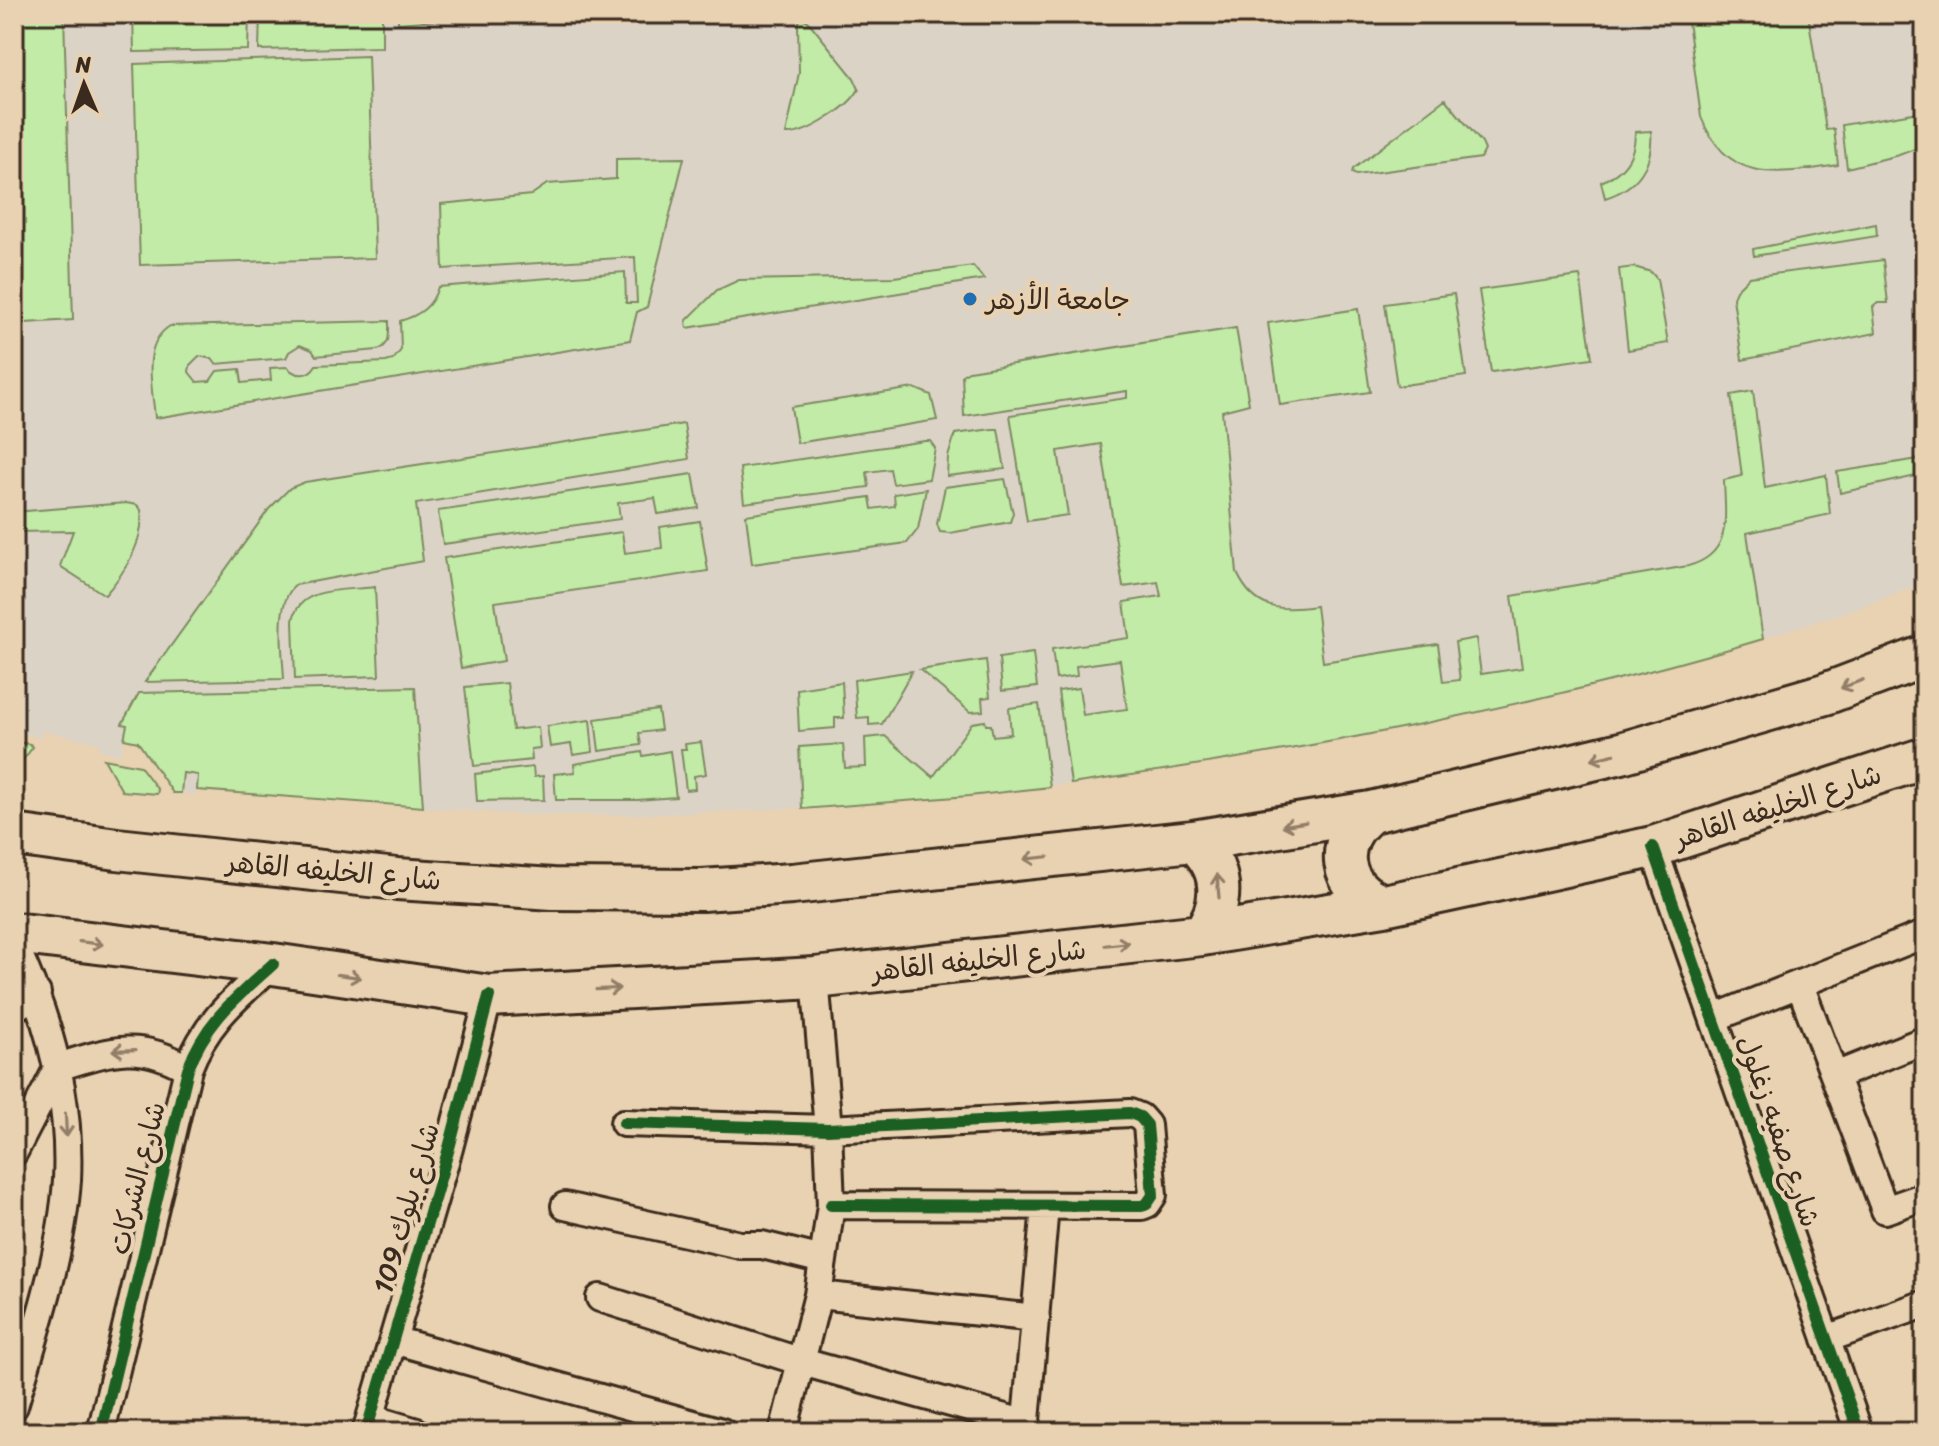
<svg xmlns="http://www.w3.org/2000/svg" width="1939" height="1446" font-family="Sriracha,'Playpen Sans Arabic',sans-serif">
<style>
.built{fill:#dcd3c7}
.green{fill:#c2eba7;stroke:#7e8a62;stroke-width:2}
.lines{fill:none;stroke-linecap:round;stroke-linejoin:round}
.street-casing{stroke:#3b2a1e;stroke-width:32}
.primary-casing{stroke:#3b2a1e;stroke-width:46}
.street{stroke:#e8d2b1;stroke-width:26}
.primary{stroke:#e8d2b1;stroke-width:40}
.cycleway-casing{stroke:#e8d2b1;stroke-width:17}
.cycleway{stroke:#1b5e20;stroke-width:12}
.oneway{stroke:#927e68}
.poi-dot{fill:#1f6fb2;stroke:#e8d2b1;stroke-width:3}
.labels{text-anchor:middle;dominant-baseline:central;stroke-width:8;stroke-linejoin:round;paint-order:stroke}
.poi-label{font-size:28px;fill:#3b2a1e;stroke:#e8d2b1;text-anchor:start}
.street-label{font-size:28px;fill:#3b2a1e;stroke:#e8d2b1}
</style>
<rect width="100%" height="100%" fill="#e8d2b1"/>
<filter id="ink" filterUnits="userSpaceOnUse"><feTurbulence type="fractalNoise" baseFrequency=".0125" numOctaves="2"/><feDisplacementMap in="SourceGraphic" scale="16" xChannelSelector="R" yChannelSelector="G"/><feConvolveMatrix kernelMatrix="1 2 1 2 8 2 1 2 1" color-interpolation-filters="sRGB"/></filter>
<g filter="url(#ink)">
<path class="built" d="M14,14h1911v569l-90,33 -214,64 -106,25 -216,44 -228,35 -214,22 -223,9h-112l-325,-25 -1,5 -23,-2 -36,-52 -13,-2 -3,16 -22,-5 1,-6 -38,-9 -19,-4 -2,7 -24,-6 3,-14 -6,-2z"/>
<path class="green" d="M15,14h49l9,306 -48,3 -1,8h-9l-1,12v-221l4,-24z
M133,14h116l-1,36 -114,2z
M260,14h122v33l-123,3z
M398,14h40v6l-40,3z
M1687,14h121l18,116 8,-1 4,36c-60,9 -110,20 -137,-48z
M801,18l7,3 46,57 5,11c-9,18 -54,47 -73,45l13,-61 -1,-49z
M368,56l7,202 -235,7 -6,-201z
M1445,99l37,44 3,7 -4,8 -125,17 -4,-2 1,-4z
M1925,111v34l-26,10 -52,13 -5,-43z
M1651,131c3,34 -14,57 -46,67l-4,-16c23,-10 34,-25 34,-50z
M684,158l-37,149 -10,5 -7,28 -475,78c-2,-29 -15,-74 15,-92l219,-5c0,13 2,25 -12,29l-61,6 -4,-6 -12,-5 -11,7 -3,6 -70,6 -4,-5 -13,-3 -9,9 -1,7 8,10 13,-1 7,-10 23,-2 2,14 29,-3 -1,-12 17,-1c9,10 22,10 29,-2l70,-3 7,-2 8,-10 -1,-29c20,-6 32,-14 38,-34l187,-15 1,31h11l-2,-46 -192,12 -2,-65 90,-9 16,-11 69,-5v-20z
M1876,224l1,12 -123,20 -1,-7z
M1883,260l5,43h-10l-5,4 3,26 -134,27 -9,-62 3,-8 13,-13z
M973,266l11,13 -297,49 -1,-7 31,-31 22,-10 155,-3z
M1634,267l17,5 6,7 11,64 -40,7 -9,-81z
M1580,276l12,82 -101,14 -12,-82z
M1454,294l12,82 -69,10 -12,-82z
M1358,309l12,83 -90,13 -12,-82z
M1236,328l13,76 -27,7 15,162c18,38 42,38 79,33l7,56 115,-18 5,38 17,-2 -5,-38 21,-4 5,36 41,-6 -10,-72 176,-30c45,-12 37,-49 36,-86l18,-4 -11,-81 22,-4 12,97 61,-13 4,39 -83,19 16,106c-226,68 -458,111 -692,145l-13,-93 21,-3 4,27 44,-6 -7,-49 -44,6 1,10 -21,3 -4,-30 77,-11 -5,-36 37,-6 -3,-14 -35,5 -22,-143 -43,7 10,64 -41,6 -17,-106 117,-17v-7l-163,25 -2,-41 7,-4z
M914,388l17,7 6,25 -140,23 -6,-36z
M684,424l5,35 -273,45 7,57 -127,24c-22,16 -13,68 -12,94l-139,3 124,-173 21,-21 15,-6z
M992,429h6l7,40 -58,7 1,-19 7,-23z
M925,441h5l5,7 -6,31 -36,5 -3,-15 -23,3 2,15 -125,16 -4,-35z
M1925,458v16l-85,19 -3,-21z
M693,474l6,34 -41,6 -3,-16 -37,5 2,16 -177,25 -5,-33z
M1005,479l8,34 -3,9 -60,11 -10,-1 -3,-8 8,-37z
M926,489l-8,40 -11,14 -155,21 -6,-49 124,-18 2,12 23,-3 -1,-12z
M126,503l11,2 4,5c4,31 -17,63 -36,85l-45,-29 13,-35 -59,1v-20z
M700,521l8,50 -213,31 9,59 -43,7 -17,-110 178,-26 3,21 37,-5 -2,-21z
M375,587l4,89 -84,3 -2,-58c5,-36 54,-30 82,-34z
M1033,653l4,34 -35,4 -3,-33z
M986,660l4,37 -8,1 1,13 -13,1 -50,-42z
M912,671l-30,53 -13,1v-8l-12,1 -3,-38z
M842,682l2,36h-9v10l-36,3 -2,-42z
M507,683l6,47 25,-3 2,21 -9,1 1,11 -58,6 -9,-79z
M415,687l8,120 -226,-17 1,-15 -15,-2 -2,20h-8l-35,-51 -14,-3 3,-14 -5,-1 17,-31z
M1039,704l11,83 -81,9 -167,13 -3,-62 44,-3 2,24 21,-1 -1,-29 20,-2 48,41 39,-54 13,-2 1,4h5l2,11 18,-2 -2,-26z
M658,710l3,20 -22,3 2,12 -42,6 -4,-32z
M590,720l3,32 -20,3 -2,-11 -21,3 -3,-21z
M14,742l16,2 3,3 -19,24z
M701,742l5,32 -12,2 1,13 -9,1 -5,-41h5l-1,-5z
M670,751l6,46 -39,3h-81l-2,-26 21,-2 -1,-8 68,-12 1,4z
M104,759l36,7 18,24 -1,4 -35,-3z
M533,767l1,10 9,-1 1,24 -67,1 -2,-27z"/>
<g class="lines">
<defs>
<path id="street" d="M1653,847l206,585
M14,944c35,74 57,153 53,236 -5,74 -32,154 -53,226
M1800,985l85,225 40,-14
M14,1008l23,-15
M1714,1018l211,-84
M1835,1076l90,-36
M624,1123l204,6 302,-16 10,4 7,8 6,70 -6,9 -5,2 -311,-1
M14,1152l44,-85c51,-16 81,-28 130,2
M565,1206l175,39h22l61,15
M818,1295l218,23
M600,1298l202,64 225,62
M1826,1339l99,-35
M393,1340l329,92
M370,1418l47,14
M101,1432l87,-363c18,-48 48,-71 85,-105
M366,1432l83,-284 40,-152
M783,1432l35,-137 13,-90 -3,-76 -13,-151
M1025,1432l20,-226"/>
<path id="primary" d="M1371,812c-40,29 -33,77 13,93
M14,835l103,14 280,30 156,10 149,1 90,-6 401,-43 178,-29 250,-59 204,-59 100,-38
M1193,841c31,26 33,62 9,94
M14,933l259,31 216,32 326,-18 387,-43 182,-30 269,-58 272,-89"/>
</defs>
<use href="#street" class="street-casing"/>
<use href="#primary" class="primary-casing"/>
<use href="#street" class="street"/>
<use href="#primary" class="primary"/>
<defs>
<path id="cycleway" d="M1653,847l206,585
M624,1123l204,6 302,-16 10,4 7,8 6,70 -6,9 -5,2 -311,-1
M101,1432l87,-363c18,-48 48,-71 85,-105
M366,1432l83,-284 40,-152"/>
</defs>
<use href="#cycleway" class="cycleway-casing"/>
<use href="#cycleway" class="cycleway"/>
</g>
<defs><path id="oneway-shaft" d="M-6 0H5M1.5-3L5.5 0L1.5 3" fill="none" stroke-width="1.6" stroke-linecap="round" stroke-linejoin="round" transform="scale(2)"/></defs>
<g class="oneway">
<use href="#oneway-shaft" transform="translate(1852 684) rotate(159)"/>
<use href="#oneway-shaft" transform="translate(1603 757) rotate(167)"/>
<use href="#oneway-shaft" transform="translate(1294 824) rotate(171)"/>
<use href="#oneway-shaft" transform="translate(1036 858) rotate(174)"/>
<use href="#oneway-shaft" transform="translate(1218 886) rotate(-95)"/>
<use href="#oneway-shaft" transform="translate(91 943) rotate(7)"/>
<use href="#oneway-shaft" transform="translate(1117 944) rotate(-6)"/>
<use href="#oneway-shaft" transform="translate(349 976) rotate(8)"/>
<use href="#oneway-shaft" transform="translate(608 989) rotate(-3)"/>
<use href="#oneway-shaft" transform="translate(124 1050) rotate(178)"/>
<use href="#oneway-shaft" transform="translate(66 1125) rotate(87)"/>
</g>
</g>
<circle class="poi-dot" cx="970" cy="299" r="8"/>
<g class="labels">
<g class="poi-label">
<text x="986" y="299">جامعة الأزهر</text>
</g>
<g class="street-label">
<text transform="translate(1778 806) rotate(-18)">شارع الخليفه القاهر</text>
<text transform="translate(334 871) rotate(5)">شارع الخليفه القاهر</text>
<text transform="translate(979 960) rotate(-6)">شارع الخليفه القاهر</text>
<text transform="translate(1779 1131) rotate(71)">شارع صفيه زغلول</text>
<text transform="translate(137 1178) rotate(-76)">شارع الشركات</text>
<text transform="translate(406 1208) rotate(-74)">شارع بلوك 109</text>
</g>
</g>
<rect width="1939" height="1446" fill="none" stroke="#e8d2b1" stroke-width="48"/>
<rect x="24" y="24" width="1891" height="1398" fill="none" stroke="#3b2a1e" stroke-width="3" filter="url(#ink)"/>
<g transform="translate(84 84) rotate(358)" stroke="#e8d2b1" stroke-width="6" paint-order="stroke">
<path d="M0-6L14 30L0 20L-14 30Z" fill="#3b2a1e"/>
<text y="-12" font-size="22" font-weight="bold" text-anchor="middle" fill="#3b2a1e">N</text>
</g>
</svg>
